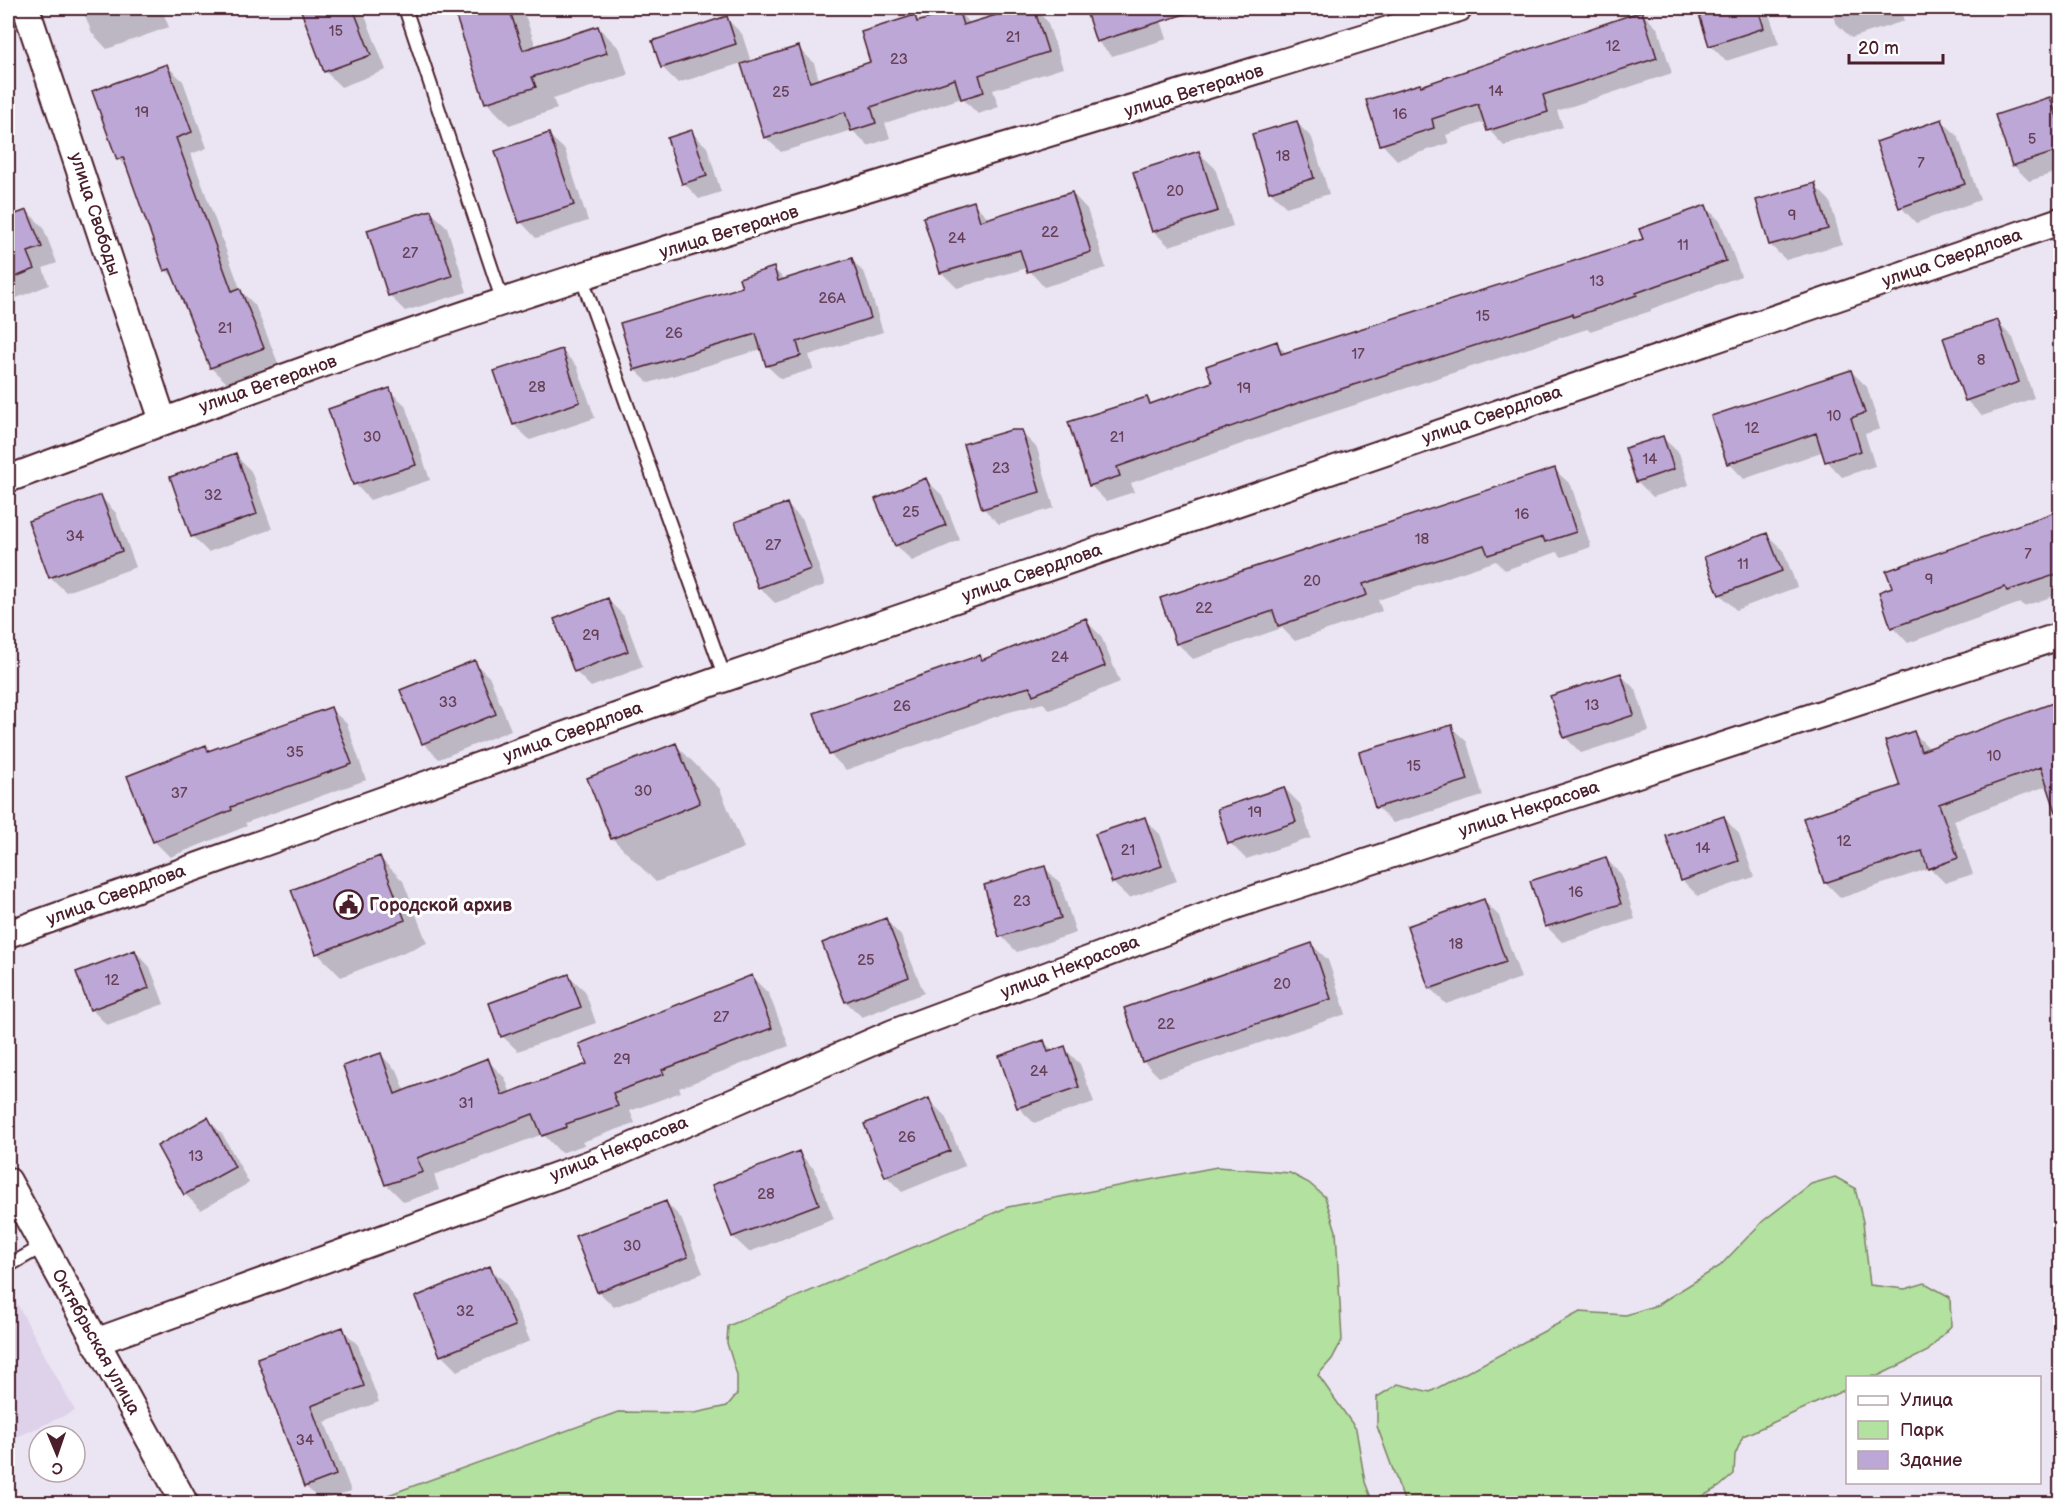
<svg xmlns="http://www.w3.org/2000/svg" width="2068" height="1511" font-family="'Balsamiq Sans',sans-serif">
<style>
.built{fill:#ddd2ea}
.green{fill:#b2e1a0;stroke:#7e8066;stroke-width:1.5}
.shadow{fill:#0003}
.building{fill:#bca7d6;stroke:#4a1f2b;stroke-width:1.5}
.lines{fill:none;stroke-linecap:round;stroke-linejoin:round}
.lane-casing{stroke:#4a1f2b;stroke-width:16}
.street-casing{stroke:#4a1f2b;stroke-width:30}
.lane{stroke:#fff;stroke-width:12}
.street{stroke:#fff;stroke-width:26}
.labels{text-anchor:middle;dominant-baseline:central;stroke-width:6;stroke-linejoin:round;paint-order:stroke}
.number-label{font-size:15px;fill:#664156}
.street-label{font-size:18px;fill:#4a1f2b;stroke:#fff}
.poi-label{font-size:18px;font-weight:bold;fill:#4a1f2b;stroke:#fff;text-anchor:start}
</style>
<rect width="100%" height="100%" fill="#ebe5f3"/>
<filter id="ink" filterUnits="userSpaceOnUse"><feTurbulence type="fractalNoise" baseFrequency=".0167" numOctaves="2"/><feDisplacementMap in="SourceGraphic" scale="12" xChannelSelector="R" yChannelSelector="G"/><feConvolveMatrix kernelMatrix="1 2 1 2 8 2 1 2 1" color-interpolation-filters="sRGB"/></filter>
<g filter="url(#ink)">
<path class="built" d="M8,1287l67,124 -67,30z"/>
<path class="green" d="M1217,1167l73,6 19,10 16,14 11,34 6,109 -10,19 -14,16 38,54 9,53 8,21h-1007l252,-91 77,1 32,-7 10,-12v-19l-10,-32 1,-17 280,-119z
M1835,1177l20,11 8,34 7,63 35,4 20,-6 25,14 1,29 -23,25 -50,25 -30,2 -1,11 -104,47 -8,19 -1,19 -15,13 -28,16h-286l-28,-77v-29l21,-13 32,8 150,-80 46,3 31,-10 63,-39 43,-45 48,-37z"/>
<path class="shadow" d="M82,8h79l8,19 -62,22 -15,-16z
M306,8h56l24,62 -45,17 -16,-16 -23,-62z
M469,8h47l10,10 10,29 62,-20 22,22 8,26 -75,24 4,10 -48,16 -22,-22 -31,-91z
M1024,8h10l13,13 16,47 -70,22 6,17 -21,7 -16,-16 -77,25 5,15 -22,8 -16,-16 -71,22 -16,-15 -23,-74 -64,20 -15,-15 -9,-26 72,-24 16,16 9,28 47,-15 16,16 5,17 53,-17 42,-47 6,6 38,-11 13,13z
M1087,8h70l10,31 -55,17 -15,-15z
M1698,8h69l12,36 -53,17 -16,-16z
M1831,8h69l4,13 -53,17 -16,-16z
M1642,13l16,16 14,44 -115,38 6,16 -59,19 -15,-16 -5,-8 -38,13 3,8 -52,17 -15,-16 40,-57z
M167,66l16,15 24,67 -16,6 50,137 14,14 23,58 -51,20 -16,-15 -34,-87 -11,-11 -37,-101 -11,-10z
M2050,99l10,11v61l-31,10 -16,-16z
M1942,121l16,15 22,64 -64,23 -15,-16z
M1296,122l16,16 17,56 -43,13 -16,-16z
M691,132l16,15 14,45 -22,7 -15,-16z
M549,135l16,15 23,71 -52,17 -15,-16z
M1199,153l16,15 18,58 -64,20 -16,-15z
M1814,185l16,16 12,43 -56,16 -16,-15z
M1072,193l15,16 19,59 -62,19 -17,-19 -70,20 -16,-16 32,-69 17,16z
M1706,207l15,15 20,54 -90,33v2l-61,20 -3,-2 -272,89 -184,65 3,9 -28,9 -16,-16 57,-86 6,6 61,-22 62,-40 11,11 358,-114z
M27,211l16,16 14,36 -14,5 6,17 -40,16 -1,-82z
M431,212l16,15 20,65 -62,19 -16,-16z
M852,260l13,14 18,58 -74,23 4,14 -32,10 -14,-13 -5,-17 -113,34 -14,-13 -13,-46 122,-36 30,-19 12,12z
M1997,322l16,16 21,60 -52,18 -16,-16z
M561,350l16,16 18,52 -65,22 -16,-15z
M1851,371l16,16 13,42 -15,5 10,32 -33,11 -15,-16 -3,-10 -80,28 -15,-16z
M389,390l16,15 25,75 -60,20 -15,-16z
M1021,432l16,16 17,60 -55,16 -16,-16z
M1663,438l16,15 10,32 -36,12 -16,-16z
M235,455l16,16 21,58 -64,23 -16,-16z
M1555,470l16,15 20,62 -29,10 -5,-5 -52,18 -9,-9 -118,39 4,11 -87,30 -13,-13 -89,31 -16,-16z
M926,480l16,15 18,45 -48,21 -16,-16z
M101,497l15,16 20,54 -70,25 -16,-15z
M787,505l16,15 22,65 -50,18 -16,-16z
M2060,512v82l-36,12 -4,-3 -112,40 -15,-16 1,-39 -6,-16z
M1767,535l16,15 14,37 -61,23 -16,-16z
M608,600l16,16 19,51 -52,20 -16,-16z
M1085,620l16,16 19,46 -70,28 -7,-7 -37,10 -160,57 -16,-16 149,-97 5,4z
M474,662l16,16 21,52 -72,29 -16,-16z
M1621,675l15,15 13,41 -68,22 -16,-16z
M2060,701v80l-106,39 19,54 -28,9 -15,-15 -89,30 -16,-16 77,-95 12,-54 16,16z
M331,709l16,15 19,56 -121,43 2,3 -77,31 -16,-16 51,-95 6,6z
M1451,727l16,15 16,54 -90,27 -16,-16z
M676,745l44,44 24,59 -88,34 -44,-44z
M1284,788l16,16 11,34 -65,21 -16,-16z
M1724,818l15,16 15,43 -56,19 -16,-16z
M1144,819l16,15 17,47 -48,17 -16,-15z
M379,857l24,24 24,62 -86,34 -24,-24z
M1605,858l16,16 14,45 -73,23 -16,-16z
M1044,867l16,16 16,50 -59,19 -16,-16z
M8,896l3,9 -3,2z
M1484,901l15,15 22,62 -75,26 -16,-16z
M886,920l15,16 23,57 -62,24 -16,-15 -22,-58z
M1312,945l16,15 18,54 -187,63 -16,-16z
M135,951l15,16 14,37 -57,21 -16,-16z
M569,976l16,15 11,32 -78,28 -16,-15z
M752,977l17,17 20,52 -110,42 2,4 -51,19 5,12 -53,19 2,3 -23,8 -18,-19 -109,41 5,15 -35,12 -18,-18 -5,-129 17,17 7,20 82,-32 18,18 6,16 78,-29z
M1043,1041l11,11 10,-4 16,16 14,38 -60,21 -16,-16z
M929,1100l16,16 20,50 -63,26 -16,-16z
M208,1119l15,16 26,48 -48,27 -16,-16z
M799,1153l15,16 20,50 -85,33 -16,-15z
M666,1202l15,16 22,55 -89,34 -16,-16z
M490,1268l16,15 24,58 -73,30 -16,-16z
M342,1329l16,16 21,57 -54,20 26,69 -30,10 -16,-15 -46,-127z"/>
<path class="building" d="M300,8h53l18,47 -47,17z
M453,8h56l14,42 75,-24 9,27 -75,24 4,10 -51,16z
M1019,8h15l14,44 -69,23 5,17 -23,7 -6,-20 -84,28 5,16 -25,8 -6,-19 -81,26 -23,-74 58,-18 11,36 60,-20 -9,-30 54,-17 2,7 41,-13 5,16z
M1085,8h102l1,5 -92,29z
M1697,8h61l6,20 -55,18z
M1642,11l15,47 -114,37 5,17 -61,19 -9,-27 -46,15 2,9 -54,17 -14,-45 54,-16 1,2z
M727,16l9,28 -75,24 -9,-27z
M167,64l25,68 -16,6 56,153 8,-3 24,60 -54,20 -40,-99 -6,2 -41,-114 -6,3 -25,-69z
M2050,97l11,32v21l-49,16 -17,-51z
M1942,119l23,65 -66,24 -23,-66z
M1297,121l17,57 -45,14 -17,-58z
M692,130l15,46 -25,8 -15,-46z
M549,133l25,72 -55,18 -24,-72z
M1199,151l19,60 -66,21 -19,-60z
M1815,183l13,46 -59,16 -13,-45z
M1072,192l19,60 -64,20 -7,-22 -80,23 -17,-56 51,-16 6,20z
M8,204l5,11 14,-5 15,37 -14,5 7,17 -27,11z
M1706,205l20,56 -90,32 1,2 -64,22 -1,-3 -274,89 -181,64 3,9 -31,10 -21,-64 79,-25 3,7 62,-22 -6,-16 71,-25 4,13 362,-115 -4,-10z
M431,210l21,66 -64,20 -21,-66z
M852,258l19,60 -74,24 4,14 -35,10 -10,-32 -122,36 -14,-47 122,-36 -3,-9 35,-11 4,14z
M1998,320l21,62 -54,19 -22,-63z
M562,349l18,53 -67,23 -19,-54z
M1851,370l14,43 -14,5 10,33 -36,11 -9,-29 -89,31 -16,-48z
M390,388l26,77 -63,20 -25,-76z
M1011,430h11l18,62 -58,17 -19,-65z
M1663,436l11,33 -38,13 -11,-34z
M236,453l21,61 -66,23 -21,-60z
M1555,468l21,64 -31,10 -2,-5 -55,18 -4,-10 -121,39 4,11 -89,31 -5,-15 -97,33 -16,-46z
M926,478l20,47 -51,21 -20,-47z
M101,495l21,56 -73,27 -21,-57z
M787,503l24,66 -53,19 -23,-66z
M2061,510v63l-54,18 -2,-4 -114,41 -12,-36 13,-5 -6,-16z
M1767,533l15,38 -63,24 -15,-38z
M608,598l20,53 -54,21 -20,-53z
M1086,618l19,48 -72,29 -3,-8 -40,11 -161,57 -15,-42 166,-58 2,5z
M475,660l21,54 -74,30 -22,-54z
M1621,673l13,42 -70,23 -14,-42z
M2061,700v112h-5l-15,-45 -102,37 19,54 -30,11 -6,-18 -98,32 -21,-65 97,-32 -15,-45 29,-10 7,20z
M331,707l21,57 -121,43 1,3 -79,32 -26,-66 79,-31 2,6z
M1452,725l16,55 -93,28 -16,-56z
M676,743l24,60 -89,36 -24,-61z
M1284,787l12,35 -68,22 -11,-35z
M1724,816l15,45 -58,20 -15,-45z
M1145,817l17,49 -50,17 -17,-49z
M380,856l25,64 -89,34 -25,-64z
M1606,857l15,47 -76,23 -15,-46z
M1045,866l16,52 -62,19 -15,-52z
M1484,899l22,63 -77,27 -22,-63z
M886,918l23,59 -64,25 -23,-59z
M1312,943l19,56 -189,63 -18,-54z
M135,950l14,38 -59,22 -14,-38z
M569,974l12,33 -80,30 -12,-34z
M752,975l20,53 -110,42 2,4 -51,19 5,13 -52,18 1,3 -25,9 -9,-22 -116,44 6,14 -38,13 -42,-119 38,-13 14,41 93,-36 14,37 85,-31 -8,-20z
M1044,1040l4,12 17,-6 14,41 -62,21 -18,-52z
M929,1098l21,53 -65,26 -21,-53z
M208,1117l27,50 -51,28 -27,-49z
M799,1151l20,53 -87,33 -20,-52z
M666,1201l22,56 -91,35 -22,-56z
M490,1266l25,60 -75,30 -25,-59z
M343,1327l21,59 -53,20 25,69 -32,12 -47,-129z"/>
<g class="lines">
<defs>
<path id="lane" d="M405,8l98,294
M581,276l144,402
M8,1266l35,-20"/>
<path id="street" d="M26,8l137,413
M8,479c189,-70 379,-141 571,-202 292,-93 587,-177 880,-269
M8,934l717,-256 1335,-457
M8,1181l177,323
M95,1342l508,-183 290,-126 340,-127 827,-270"/>
</defs>
<use href="#lane" class="lane-casing"/>
<use href="#street" class="street-casing"/>
<use href="#lane" class="lane"/>
<use href="#street" class="street"/>
</g>
</g>
<defs>
<symbol id="civic-ring" viewBox="-11 -11 22 22"><circle r="9.5" fill="#fff" stroke="#4a1f2b" stroke-width="1.5"/><path d="M-.6-6.5H3V-4.5H.6V-3L4-1V1h2V6H-6V1h2V-1L-.6-3ZM-1.2 2.5V6h2.4V2.5Z" fill="#4a1f2b"/></symbol>
</defs>
<g fill-rule="evenodd">
<use href="#civic-ring" x="332" y="888" width="33" height="33"/>
</g>
<g class="labels">
<g class="number-label">
<text x="336" y="31">15</text>
<text x="1013" y="37">21</text>
<text x="1613" y="46">12</text>
<text x="899" y="59">23</text>
<text x="1496" y="91">14</text>
<text x="781" y="92">25</text>
<text x="142" y="112">19</text>
<text x="1400" y="114">16</text>
<text x="2032" y="139">5</text>
<text x="1283" y="156">18</text>
<text x="1921" y="163">7</text>
<text x="1175" y="191">20</text>
<text x="1792" y="215">9</text>
<text x="1050" y="232">22</text>
<text x="957" y="238">24</text>
<text x="1683" y="245">11</text>
<text x="410" y="253">27</text>
<text x="1597" y="281">13</text>
<text x="832" y="298">26А</text>
<text x="1483" y="316">15</text>
<text x="225" y="328">21</text>
<text x="674" y="333">26</text>
<text x="1358" y="354">17</text>
<text x="1981" y="360">8</text>
<text x="537" y="387">28</text>
<text x="1244" y="388">19</text>
<text x="1834" y="416">10</text>
<text x="1752" y="428">12</text>
<text x="372" y="437">30</text>
<text x="1117" y="437">21</text>
<text x="1650" y="459">14</text>
<text x="1001" y="468">23</text>
<text x="213" y="495">32</text>
<text x="911" y="512">25</text>
<text x="1522" y="514">16</text>
<text x="75" y="536">34</text>
<text x="1422" y="539">18</text>
<text x="773" y="545">27</text>
<text x="2028" y="554">7</text>
<text x="1743" y="564">11</text>
<text x="1929" y="579">9</text>
<text x="1312" y="581">20</text>
<text x="1204" y="608">22</text>
<text x="591" y="635">29</text>
<text x="1060" y="657">24</text>
<text x="448" y="702">33</text>
<text x="1592" y="705">13</text>
<text x="902" y="706">26</text>
<text x="295" y="752">35</text>
<text x="1994" y="756">10</text>
<text x="1414" y="766">15</text>
<text x="643" y="791">30</text>
<text x="179" y="793">37</text>
<text x="1255" y="812">19</text>
<text x="1844" y="841">12</text>
<text x="1703" y="848">14</text>
<text x="1128" y="850">21</text>
<text x="1576" y="892">16</text>
<text x="1022" y="901">23</text>
<text x="1456" y="944">18</text>
<text x="866" y="960">25</text>
<text x="112" y="980">12</text>
<text x="1282" y="984">20</text>
<text x="721" y="1017">27</text>
<text x="1166" y="1024">22</text>
<text x="622" y="1059">29</text>
<text x="1039" y="1071">24</text>
<text x="466" y="1103">31</text>
<text x="907" y="1137">26</text>
<text x="196" y="1156">13</text>
<text x="766" y="1194">28</text>
<text x="632" y="1246">30</text>
<text x="465" y="1311">32</text>
<text x="305" y="1440">34</text>
</g>
<g class="street-label">
<text transform="translate(1194 91) rotate(-17)">улица Ветеранов</text>
<text transform="translate(95 214) rotate(72)">улица Свободы</text>
<text transform="translate(729 232) rotate(-17)">улица Ветеранов</text>
<text transform="translate(1952 258) rotate(-19)">улица Свердлова</text>
<text transform="translate(268 384) rotate(-19)">улица Ветеранов</text>
<text transform="translate(1492 415) rotate(-19)">улица Свердлова</text>
<text transform="translate(1032 573) rotate(-19)">улица Свердлова</text>
<text transform="translate(573 732) rotate(-20)">улица Свердлова</text>
<text transform="translate(1529 809) rotate(-18)">улица Некрасова</text>
<text transform="translate(116 895) rotate(-20)">улица Свердлова</text>
<text transform="translate(1070 967) rotate(-21)">улица Некрасова</text>
<text transform="translate(619 1149) rotate(-22)">улица Некрасова</text>
<text transform="translate(96 1342) rotate(61)">Октябрьская улица</text>
</g>
<g class="poi-label">
<text x="369" y="905">Городской архив</text>
</g>
</g>
<rect width="2068" height="1511" fill="none" stroke="#fff" stroke-width="30"/>
<rect x="15" y="15" width="2038" height="1481" fill="none" stroke="#4a1f2b" stroke-width="2" filter="url(#ink)"/>
<rect x="1846" y="1376" width="195" height="108" fill="#ffffff" stroke="#b7a5aa" stroke-width="1.5"/>
<rect x="1858" y="1396" width="30" height="9" fill="#ffffff" stroke="#b7a5aa" stroke-width="1.5"/>
<text x="1900" y="1406" font-size="18" fill="#4a1f2b">Улица</text>
<rect x="1858" y="1421" width="30" height="18" fill="#b2e1a0" stroke="#b7a5aa" stroke-width="1.5"/>
<text x="1900" y="1436" font-size="18" fill="#4a1f2b">Парк</text>
<rect x="1858" y="1451" width="30" height="18" fill="#bca7d6" stroke="#b7a5aa" stroke-width="1.5"/>
<text x="1900" y="1466" font-size="18" fill="#4a1f2b">Здание</text>
<g transform="translate(57 1454) rotate(178)"><circle r="28" fill="#ffffff" stroke="#b7a5aa" stroke-width="1.5"/>
<path d="M0-4.5L10 22L0 15L-10 22Z" fill="#4a1f2b"/>
<text y="-9" font-size="16" font-weight="bold" text-anchor="middle" fill="#4a1f2b">С</text>
</g>
<path d="M1849 54v9h94v-9" fill="none" stroke="#4a1f2b" stroke-width="3"/>
<text x="1858" y="54" font-size="18" fill="#4a1f2b" stroke="#ffffff" stroke-width="4.5" paint-order="stroke">20 m</text>
</svg>
